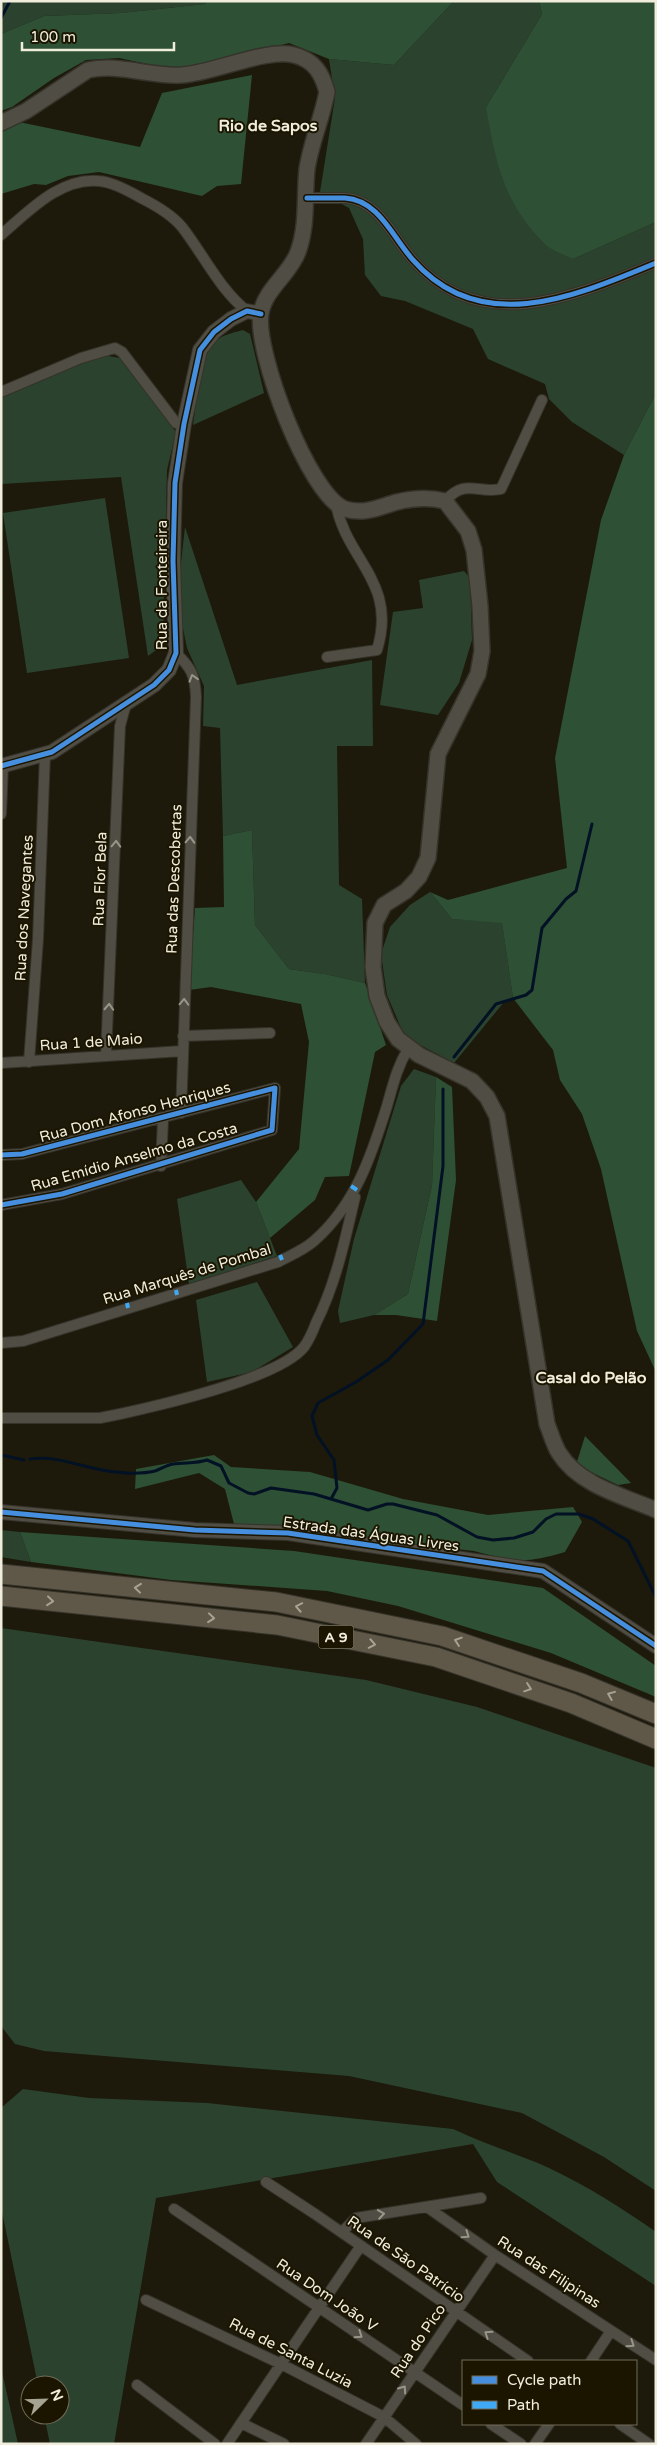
<svg xmlns="http://www.w3.org/2000/svg" width="657" height="2445" font-family="'Varela Round',sans-serif">
<style>
.green{fill:#2b432e}
.forest{fill:#2e5035}
.lines{fill:none;stroke-linecap:round;stroke-linejoin:round}
.stream{stroke:#031124;stroke-width:3}
.minor-casing{stroke:#36332a;stroke-width:12}
.tertiary-casing{stroke:#36332a;stroke-width:16}
.secondary-casing{stroke:#36332a;stroke-width:18}
.motorway-casing{stroke:#36332a;stroke-width:21}
.minor{stroke:#504e44;stroke-width:10}
.tertiary{stroke:#504e44;stroke-width:14}
.secondary{stroke:#504e44;stroke-width:15}
.motorway{stroke:#5f5848;stroke-width:19}
.quiet{stroke:#3fa9f5;stroke-width:4;stroke-dasharray:8 4;stroke-linecap:butt}
.cycleway-casing{stroke:#1b1500;stroke-width:8}
.cycleway{stroke:#468fdf;stroke-width:5}
.oneway{stroke:#989688}
.oneway2{stroke:#a8a292}
.labels{text-anchor:middle;dominant-baseline:central;stroke-width:4;stroke-linejoin:round;paint-order:stroke}
.shield{fill:#1b1500;stroke:#b0ac9a;stroke-width:1}
.shield-label{font-size:14px;font-weight:bold;fill:#f0eddc}
.street-label{font-size:15px;fill:#f0eddc;stroke:#1b1500}
.neighbourhood-label{font-size:16px;font-weight:bold;fill:#f0eddc;stroke:#1b1500}
</style>
<rect width="100%" height="100%" fill="#1d1a0c"/>
<path class="green" d="M1,1h207l-3,3 -84,9 -77,3 -43,18z
M454,1h85l3,13 -56,93 87,152 83,-37v171l-32,62 -52,-33 -23,-23 -4,-15 -57,-25 -15,-30 -68,-28 -24,-5 -16,-21 -2,-36 -14,-31 -29,-16 15,-94 -6,-39 65,6z
M243,330l7,4 14,59 -71,32c3,-18 7,-68 18,-80 7,-9 21,-12 32,-15z
M102,355l18,3 56,74 -9,38 -4,175 -15,11 -27,-179 -120,7v-86z
M105,498l24,160 -102,15 -24,-160z
M185,527l52,158 135,-25 1,86h-36l2,139 23,14 3,84 -40,-9 -36,-5 -34,-44 -3,-95 -29,6 -3,-108 -17,-2 1,-40 -17,-38 -10,-49z
M464,571l6,7 2,62 -13,43 -21,32 -58,-10 13,-93 30,-4 -4,-28z
M430,892l22,27 50,3 11,76 -9,4 -50,61 -43,-23 -9,-10 -15,-35 -6,-41 9,-27 20,-22z
M414,1069l22,8 -4,108 -24,109 -34,21 -34,8 -2,-12 16,-72 47,-153z
M241,1180l15,22 21,54 -88,28 -12,-85z
M257,1282l36,65 -41,25 -45,10 -11,-82z
M1,1530l19,2 11,30 -30,-5z
M1,1628l365,52 111,27 179,61v423l-52,-34 -82,-44 -173,-37 -305,-25 -29,-7 -14,-18z
M23,2089l66,9 118,5 246,26c31,15 65,25 96,39 38,18 73,40 107,64v54l-159,-104 -24,-38 -317,54 -42,246h-64l-6,-29h16v-30h-22l-37,-178v-99z
M1,2367l17,77h-17z"/>
<path class="forest" d="M208,1h246l-60,64 -65,-6 -40,-16 -101,25 -27,-1 -42,-9 -33,2 -32,18 -42,29 -11,4v-77l43,-18 77,-3 84,-9z
M539,1h117v221l-83,37c-8,-4 -20,-8 -27,-14 -43,-42 -50,-82 -60,-138l56,-93z
M252,75l-11,109 -24,2 -15,10 -103,-24 -31,4 -22,9 -12,-1 -33,10v-63l18,-9 121,25 22,-54z
M656,393v979l-19,-41 -36,-162 -19,-55 -22,-34 -7,-30 -40,-52 -11,-75 -50,-4 -22,-27 18,8 119,-32 -12,-110 46,-238 23,-65z
M252,830l3,95 34,44 36,5 40,9 21,62 -11,7 -26,124 -24,1 -10,23 -45,38 -14,-36 43,-53 10,-107 -8,-38 -90,-17 -22,3 6,-82 29,-1 -1,-71z
M436,1077l16,10 4,93 -19,141 -41,-6h-22l34,-21 24,-109z
M585,1436l46,47 -13,2 -42,-20z
M214,1455l17,12 79,5 93,27 85,16 85,-8 9,15 -17,30c-41,12 -50,10 -91,-1l-240,-27 -9,-35 -26,-16 -64,16 1,-20z
M20,1532l274,19 249,37 113,78v31l-105,-44 -153,-47 -71,-15 -156,-11 -140,-18z"/>
<g class="lines">
<path class="stream" d="M1,18l9,-17
M454,1057l42,-53 30,-9 6,-5 10,-62 24,-29 10,-8 16,-67
M1,1455l23,5
M30,1459c27,-3 42,5 67,10 17,4 41,6 58,2 6,-2 12,-6 18,-7 11,-2 23,0 34,-4l14,6 8,17 19,10 6,1 17,-6 43,6 54,16 19,-6h6l44,11 40,22 16,3 21,-2 19,-6 13,-13 10,-5h23l14,5 35,22 28,56
M331,1499l6,-11 -3,-28 -17,-25 -5,-19 6,-13 38,-21 32,-22 35,-36 20,-158v-77"/>
<defs>
<path id="minor" d="M307,198c12,0 26,0 38,0 34,2 48,40 68,62 68,78 163,36 243,3
M1,235c27,-23 59,-58 98,-54 14,1 30,10 42,17 14,7 31,17 41,29 21,27 38,63 65,84
M1,392l80,-34 34,-10 7,4 54,71 8,1
M445,501c21,-23 32,-7 56,-12l41,-89
M176,653c16,16 19,22 20,44l-15,416
M327,657l50,-7c21,-68 -31,-90 -41,-146
M1,814l2,-49
M183,1036l87,-3
M106,1055l14,-329 6,-22
M29,1062l9,-123 7,-185
M1,1063l181,-12
M1,1155l21,-1 253,-66 -3,42 -210,64 -61,11
M161,1166l2,-47
M1,1343l22,-2 255,-79c11,-6 26,-12 36,-21 41,-36 57,-84 73,-135 6,-21 10,-39 21,-57
M1,1418h99l20,-4c41,-9 159,-36 184,-67 5,-7 9,-16 12,-24 20,-40 29,-83 39,-126
M266,2182l49,32 213,147
M427,2207l68,48 161,105
M174,2209l289,196
M342,2232l14,-14 125,-20
M146,2300l135,64 103,53 32,27
M591,2361l20,-30
M137,2385l78,59
M241,2423l43,21
M491,2424l30,20
M620,2424l29,20
M227,2444l133,-197
M366,2444l129,-189
M535,2444l14,-20"/>
<path id="tertiary" d="M1,766l51,-14 102,-67 15,-15 7,-17 -3,-92 2,-78 9,-59 16,-74 14,-18 17,-13 16,-8 14,3
M1,1512l194,18 93,3 255,38 113,75"/>
<path id="secondary" d="M1,123l25,-12 62,-41c31,-7 62,7 94,5 32,-2 84,-27 112,-20 20,5 28,18 33,37 -5,26 -16,51 -20,77 -3,28 1,55 -9,83 -8,22 -33,37 -37,61 -7,37 48,183 84,196 19,6 34,-2 52,-7 16,-4 32,-5 48,-1l23,30 6,19 6,56 2,45 -4,23 -40,80 -10,104 -9,19 -13,14 -22,14 -9,18 -2,44 4,29 10,26 11,17 21,16 53,26 15,16 10,19 50,308c4,10 7,21 12,29 20,32 64,43 97,57"/>
<path id="motorway" d="M1,1574l275,28 166,34 139,47 75,31
M1,1596l276,29 159,32 135,46 85,36"/>
</defs>
<use href="#minor" class="minor-casing"/>
<use href="#tertiary" class="tertiary-casing"/>
<use href="#secondary" class="secondary-casing"/>
<use href="#motorway" class="motorway-casing"/>
<use href="#minor" class="minor"/>
<use href="#tertiary" class="tertiary"/>
<use href="#secondary" class="secondary"/>
<use href="#motorway" class="motorway"/>
<path class="quiet" d="M351,1186l6,4
M280,1255l2,5
M176,1290l1,5
M127,1303l1,5"/>
<defs>
<path id="cycleway" d="M307,198c12,0 26,0 38,0 34,2 48,40 68,62 68,78 163,36 243,3
M1,766l51,-14 102,-67 15,-15 7,-17 -3,-92 2,-78 9,-59 16,-74 14,-18 17,-13 16,-8 14,3
M1,1155l21,-1 253,-66 -3,42 -210,64 -61,11
M1,1512l194,18 93,3 255,38 113,75"/>
</defs>
<use href="#cycleway" class="cycleway-casing"/>
<use href="#cycleway" class="cycleway"/>
</g>
<defs><path id="oneway-chevron" d="M-2-3.5L2.5 0L-2 3.5" fill="none" stroke-width="1.6" stroke-linecap="round" stroke-linejoin="round" transform="scale(1.25)"/></defs>
<g class="oneway">
<use href="#oneway-chevron" transform="translate(193 678) rotate(-107)"/>
<use href="#oneway-chevron" transform="translate(190 840) rotate(-88)"/>
<use href="#oneway-chevron" transform="translate(116 844) rotate(-88)"/>
<use href="#oneway-chevron" transform="translate(184 1002) rotate(-88)"/>
<use href="#oneway-chevron" transform="translate(109 1007) rotate(-87)"/>
<use href="#oneway-chevron" transform="translate(381 2214) rotate(-9)"/>
<use href="#oneway-chevron" transform="translate(466 2235) rotate(35)"/>
<use href="#oneway-chevron" transform="translate(488 2334) rotate(-146)"/>
<use href="#oneway-chevron" transform="translate(359 2335) rotate(34)"/>
<use href="#oneway-chevron" transform="translate(631 2344) rotate(34)"/>
<use href="#oneway-chevron" transform="translate(403 2389) rotate(-55)"/>
</g>
<g class="oneway2">
<use href="#oneway-chevron" transform="translate(138 1588) rotate(-174)"/>
<use href="#oneway-chevron" transform="translate(50 1601) rotate(6)"/>
<use href="#oneway-chevron" transform="translate(299 1607) rotate(-169)"/>
<use href="#oneway-chevron" transform="translate(211 1618) rotate(6)"/>
<use href="#oneway-chevron" transform="translate(458 1641) rotate(-161)"/>
<use href="#oneway-chevron" transform="translate(372 1644) rotate(11)"/>
<use href="#oneway-chevron" transform="translate(528 1688) rotate(19)"/>
<use href="#oneway-chevron" transform="translate(611 1695) rotate(-158)"/>
</g>
<g class="labels">
<rect class="shield" x="318.5" y="1625.5" width="35" height="23" rx="4"/>
<g class="shield-label">
<text x="336" y="1637">A 9</text>
</g>
<g class="street-label">
<text transform="translate(162 585) rotate(-90)">Rua da Fonteireira</text>
<text transform="translate(100 879) rotate(-88)">Rua Flor Bela</text>
<text transform="translate(174 879) rotate(-88)">Rua das Descobertas</text>
<text transform="translate(24 908) rotate(-87)">Rua dos Navegantes</text>
<text transform="translate(91 1042) rotate(-4)">Rua 1 de Maio</text>
<text transform="translate(135 1112) rotate(-15)">Rua Dom Afonso Henriques</text>
<text transform="translate(134 1157) rotate(-16)">Rua Emídio Anselmo da Costa</text>
<text transform="translate(187 1274) rotate(-17)">Rua Marquês de Pombal</text>
<text transform="translate(371 1534) rotate(8)">Estrada das Águas Livres</text>
<text transform="translate(406 2259) rotate(35)">Rua de São Patrício</text>
<text transform="translate(549 2272) rotate(33)">Rua das Filipinas</text>
<text transform="translate(327 2295) rotate(34)">Rua Dom João V</text>
<text transform="translate(418 2341) rotate(-56)">Rua do Pico</text>
<text transform="translate(291 2353) rotate(27)">Rua de Santa Luzia</text>
</g>
<g class="neighbourhood-label">
<text x="268" y="126">Rio de Sapos</text>
<text x="591" y="1378">Casal do Pelão</text>
</g>
</g>
<rect width="657" height="2445" fill="none" stroke="#f0eddc" stroke-width="5"/>
<rect x="462" y="2360" width="175" height="65" fill="#1b1500" stroke="#706b58"/>
<rect x="472" y="2376" width="25" height="8" fill="#468fdf" stroke="#706b58"/>
<text x="507" y="2385" font-size="15" fill="#f0eddc">Cycle path</text>
<rect x="472" y="2401" width="25" height="8" fill="#3fa9f5" stroke="#706b58"/>
<text x="507" y="2410" font-size="15" fill="#f0eddc">Path</text>
<g transform="translate(45 2400) rotate(67)"><circle r="24" fill="#1b1500" stroke="#706b58"/>
<path d="M0-4L9 19L0 12L-9 19Z" fill="#a6a393"/>
<text y="-8" font-size="14" font-weight="bold" text-anchor="middle" fill="#f0eddc">N</text>
</g>
<path d="M22 42v8h152v-8" fill="none" stroke="#f0eddc" stroke-width="2.5"/>
<text x="30" y="42" font-size="15" fill="#f0eddc" stroke="#1b1500" stroke-width="4" paint-order="stroke">100 m</text>
</svg>
